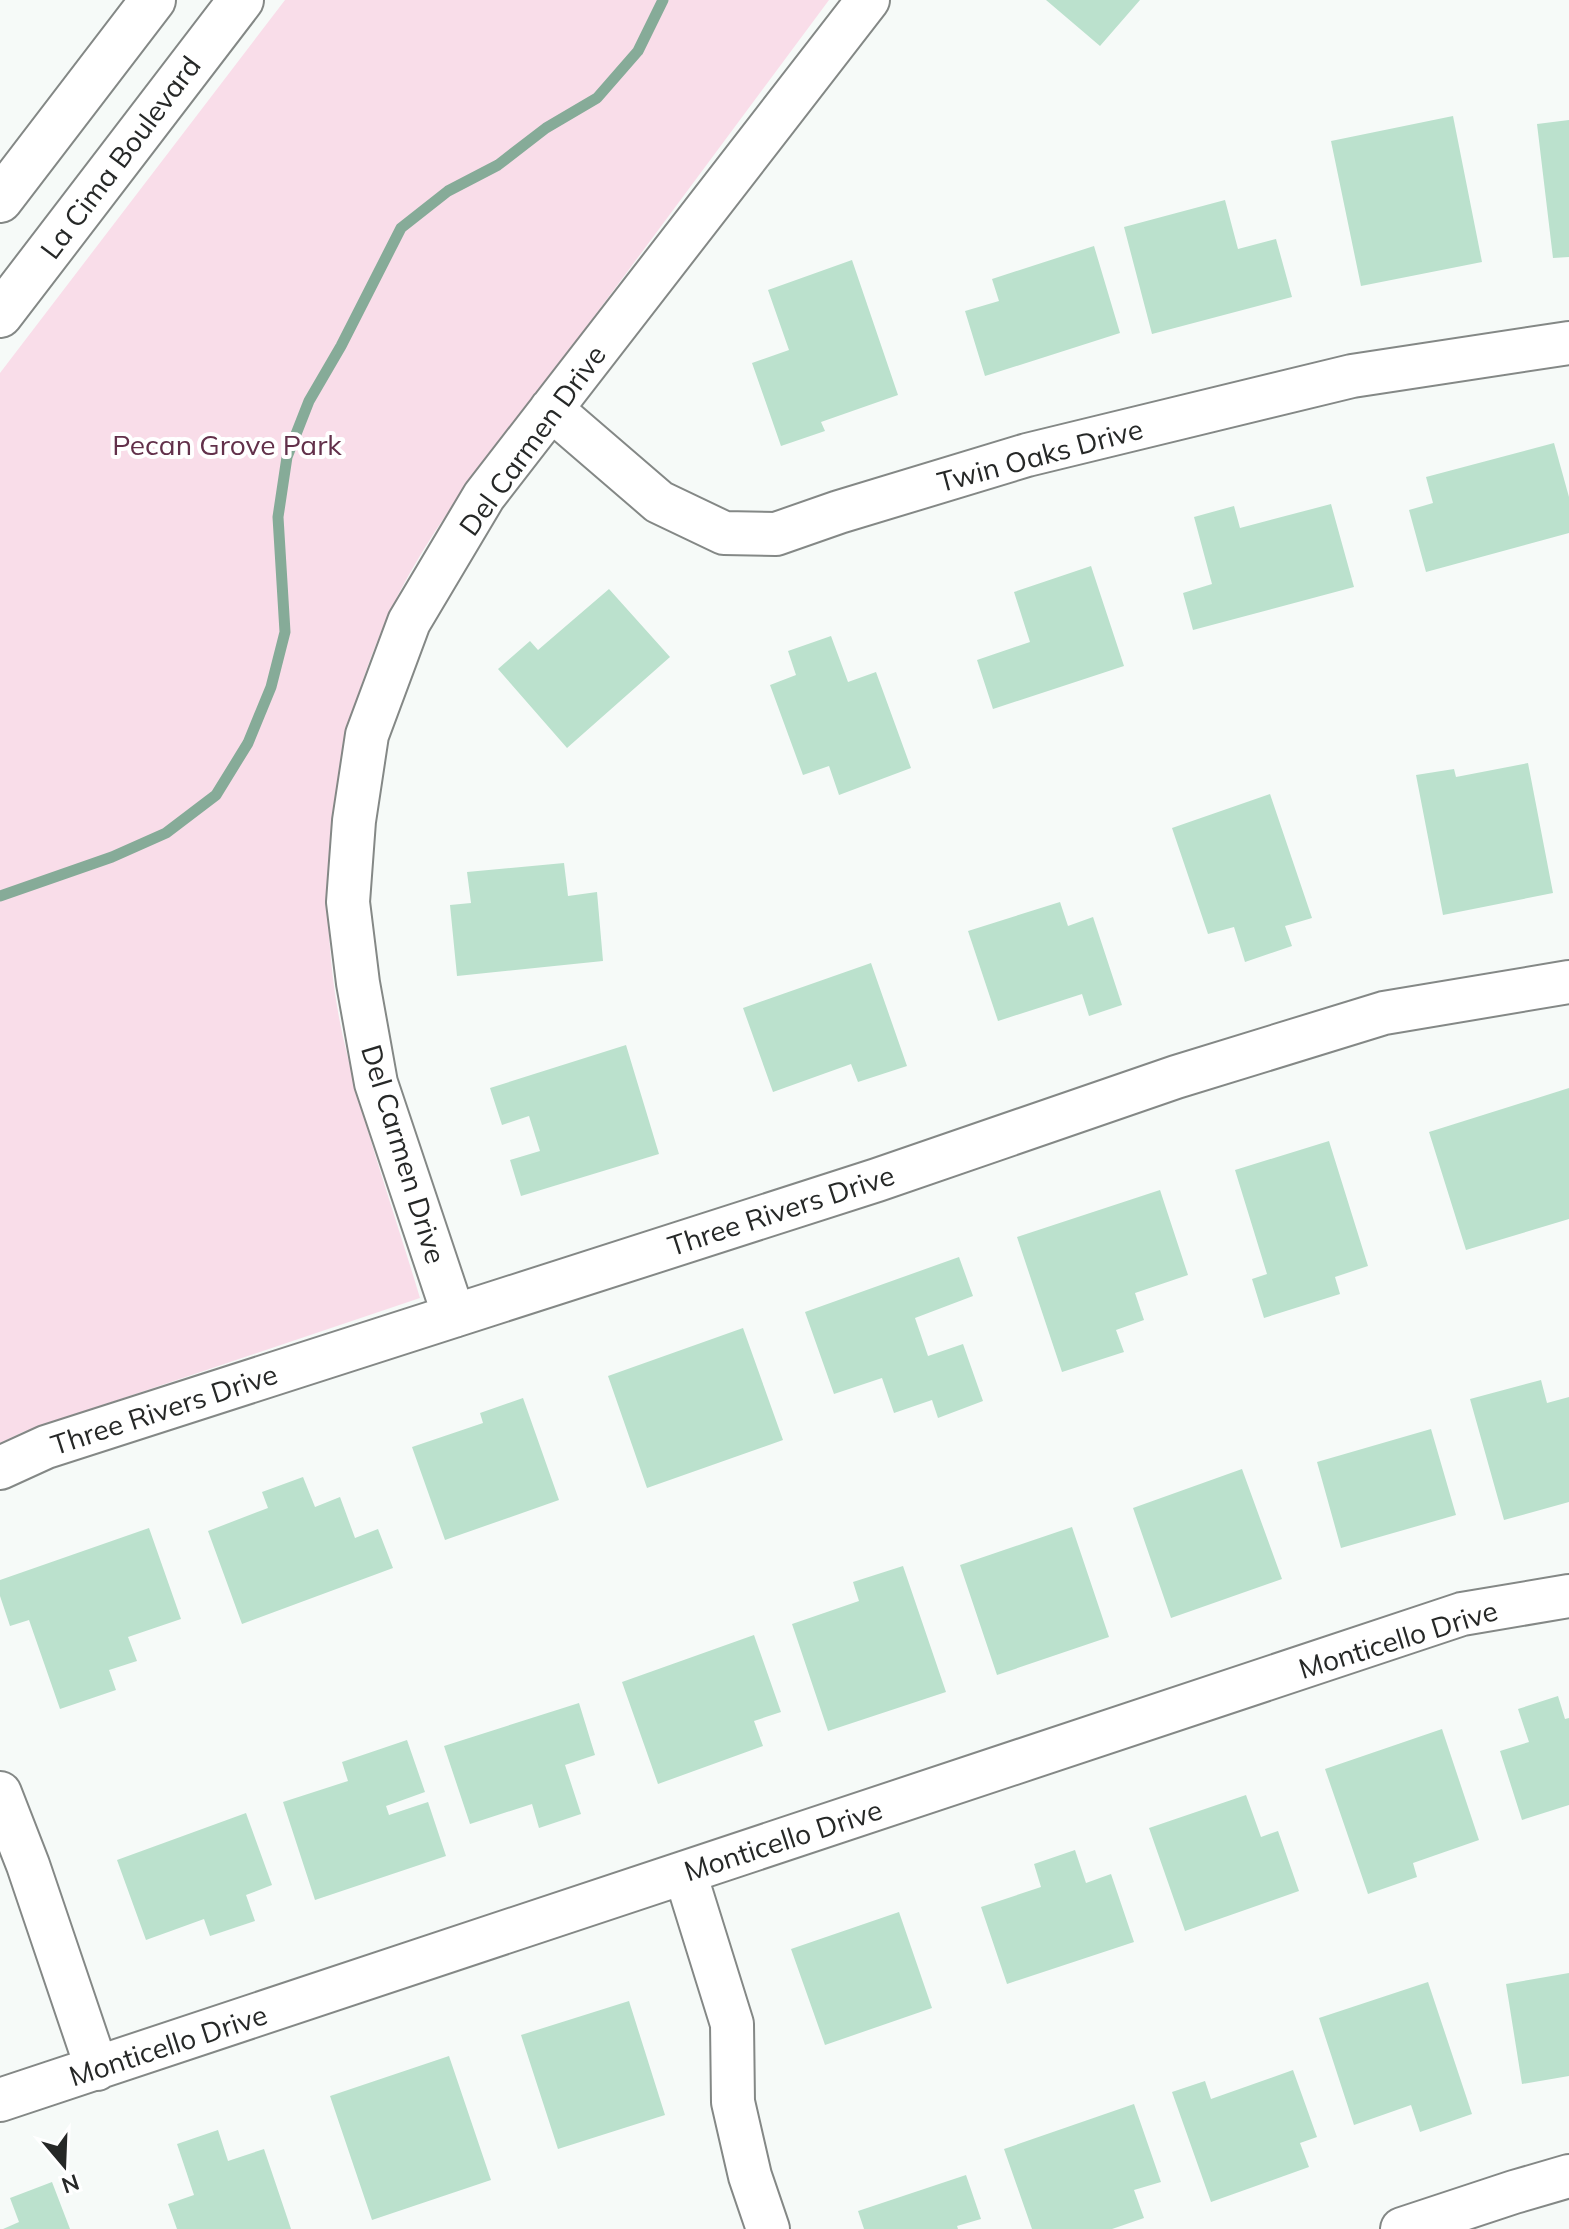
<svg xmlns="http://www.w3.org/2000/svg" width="1569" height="2229" font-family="Mulish,sans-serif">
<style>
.green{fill:#f9dde9}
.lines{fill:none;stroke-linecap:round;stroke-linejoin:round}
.stream{stroke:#86ab98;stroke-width:11}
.building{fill:#bbe1cd}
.minor-casing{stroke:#848886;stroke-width:46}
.tertiary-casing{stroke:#848886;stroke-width:48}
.minor{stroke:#fff;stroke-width:42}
.tertiary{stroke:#fff;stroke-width:44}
.labels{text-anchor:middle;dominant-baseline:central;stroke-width:8;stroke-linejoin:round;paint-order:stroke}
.street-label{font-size:28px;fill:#262827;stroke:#fff}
.park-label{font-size:28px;fill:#62304a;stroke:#fff}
</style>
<rect width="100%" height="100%" fill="#f6faf8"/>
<path class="green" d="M285,0h544l-334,450c-37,45 -70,93 -97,145 -67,134 -87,296 -55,442 20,88 51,174 77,261l-397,134 -23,11v-1070z"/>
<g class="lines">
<path class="stream" d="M0,896l112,-39 54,-24 50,-38 32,-52 23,-56 14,-55 -7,-115 9,-60 22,-56 32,-55 60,-118 47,-37 50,-26 48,-37 51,-30 41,-47 25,-51"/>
</g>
<path class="building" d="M1046,0h94l-40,46z
M1453,116l29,146 -121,24 -30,-145z
M1569,120v137l-16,1 -16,-134z
M1225,200l13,49 38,-10 16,58 -140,37 -28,-107z
M1094,246l26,87 -135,43 -20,-65 34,-10 -7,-22z
M852,260l46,135 -77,27 4,9 -44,15 -29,-83 37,-13 -21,-60z
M1554,443l15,54v36l-143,39 -17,-62 24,-7 -7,-26z
M1331,504l23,83 -161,43 -10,-37 29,-9 -18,-67 40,-11 6,22z
M1091,566l33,100 -131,43 -16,-49 53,-18 -16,-50z
M609,589l61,68 -103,91 -69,-79 32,-28 8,9z
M831,636l17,46 28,-10 35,96 -72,27 -10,-29 -26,9 -33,-90 26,-10 -8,-24z
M1528,763l25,130 -110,22 -27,-140 38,-6 2,8z
M1270,794l42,124 -27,8 7,20 -47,16 -11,-35 -26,7 -36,-106z
M564,863l4,33 29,-4 6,69 -146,15 -7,-71 21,-2 -4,-31z
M1060,902l8,24 25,-9 29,88 -33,11 -7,-22 -84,27 -30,-90z
M871,963l36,103 -49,16 -7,-18 -78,28 -30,-84z
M626,1045l33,109 -138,42 -11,-36 30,-9 -11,-35 -27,9 -12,-37z
M1569,1088v131l-103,31 -37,-118z
M1329,1141l39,125 -33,11 5,17 -76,24 -12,-39 15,-5 -32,-104z
M1160,1190l28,85 -53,18 9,27 -28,10 8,22 -62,20 -45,-135z
M959,1257l14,39 -58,22 13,38 35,-12 20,57 -45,17 -6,-18 -38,13 -12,-35 -48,16 -29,-82z
M743,1328l40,112 -136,48 -39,-112z
M1541,1380l6,23 22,-6v105l-65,18 -34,-121z
M523,1398l36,102 -114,40 -33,-93 71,-24 -3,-10z
M1431,1429l25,86 -115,33 -24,-86z
M1242,1469l40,110 -111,39 -38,-110z
M303,1477l12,30 25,-10 15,41 23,-9 15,39 -151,56 -34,-93 60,-23 -6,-16z
M1072,1527l37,110 -112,38 -37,-110z
M149,1528l32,91 -53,18 9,24 -28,9 7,20 -56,19 -31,-89 -19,6 -10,-30v-16z
M903,1566l43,126 -118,39 -36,-107 67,-23 -6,-19z
M754,1635l27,77 -27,9 9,25 -105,38 -36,-102z
M1558,1696l7,23 4,-1v87l-47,15 -22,-69 29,-9 -11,-33z
M579,1703l16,52 -30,10 16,49 -42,14 -7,-24 -62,20 -26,-78z
M1442,1729l37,111 -66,23 4,14 -49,17 -43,-125z
M407,1740l18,52 -39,14 3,9 39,-13 18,54 -131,44 -32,-98 65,-21 -6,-19z
M1246,1795l15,42 17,-6 21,60 -114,40 -36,-103z
M246,1813l26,72 -26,10 9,26 -45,15 -6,-17 -58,21 -29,-80z
M1075,1850l11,33 25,-9 23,68 -127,42 -26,-77 60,-20 -7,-23z
M899,1912l33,96 -107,37 -34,-96z
M1569,1973v103l-47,8 -16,-100z
M1428,1982l44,132 -52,18 -9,-27 -57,20 -35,-107z
M629,2001l36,114 -107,34 -37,-114z
M449,2056l42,124 -119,40 -42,-124z
M1293,2070l24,67 -17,6 9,24 -98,35 -39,-110 33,-11 6,18z
M1134,2104l27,78 -27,8 10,28 -32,11h-80l-28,-80z
M218,2130l10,31 36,-12 27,80h-114l-9,-25 26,-9 -17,-51z
M966,2175l15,44 -24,7 1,3h-94l-6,-18z
M52,2182l18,47h-67l16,-7 -9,-24z"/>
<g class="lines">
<defs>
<path id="minor" d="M551,409l108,93 65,31 52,1 63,-22 188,-57 325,-79 217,-33
M454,1316l-78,-233 -18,-100 -10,-81 6,-81 13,-86 42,-113 75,-126 384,-496
M0,1468l46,-21 831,-267 299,-103 208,-64 185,-31
M0,1793l28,72 69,204
M685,1873l47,151 1,78 17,74 18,53
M0,2100l1462,-486 107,-18
M1402,2229l112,-37 55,-16"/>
<path id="tertiary" d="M0,200l153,-200
M0,315l241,-315"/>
</defs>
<use href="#minor" class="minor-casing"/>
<use href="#tertiary" class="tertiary-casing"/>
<use href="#minor" class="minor"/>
<use href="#tertiary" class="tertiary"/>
</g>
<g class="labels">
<g class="street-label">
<text transform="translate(120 157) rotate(-53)">La Cima Boulevard</text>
<text transform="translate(532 440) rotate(-54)">Del Carmen Drive</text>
<text transform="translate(1040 455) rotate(-15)">Twin Oaks Drive</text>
<text transform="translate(404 1154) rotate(73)">Del Carmen Drive</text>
<text transform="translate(781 1210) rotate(-18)">Three Rivers Drive</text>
<text transform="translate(164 1409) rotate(-18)">Three Rivers Drive</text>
<text transform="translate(1398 1639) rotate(-17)">Monticello Drive</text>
<text transform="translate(783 1840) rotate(-18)">Monticello Drive</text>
<text transform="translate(168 2045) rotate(-18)">Monticello Drive</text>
</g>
<g class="park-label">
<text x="227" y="444">Pecan Grove Park</text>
</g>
</g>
<g transform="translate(64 2165) rotate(161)" stroke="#ffffff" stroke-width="6" paint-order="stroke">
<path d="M0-6L14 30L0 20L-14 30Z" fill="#262827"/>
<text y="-12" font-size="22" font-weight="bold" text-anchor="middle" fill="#262827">N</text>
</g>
</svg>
